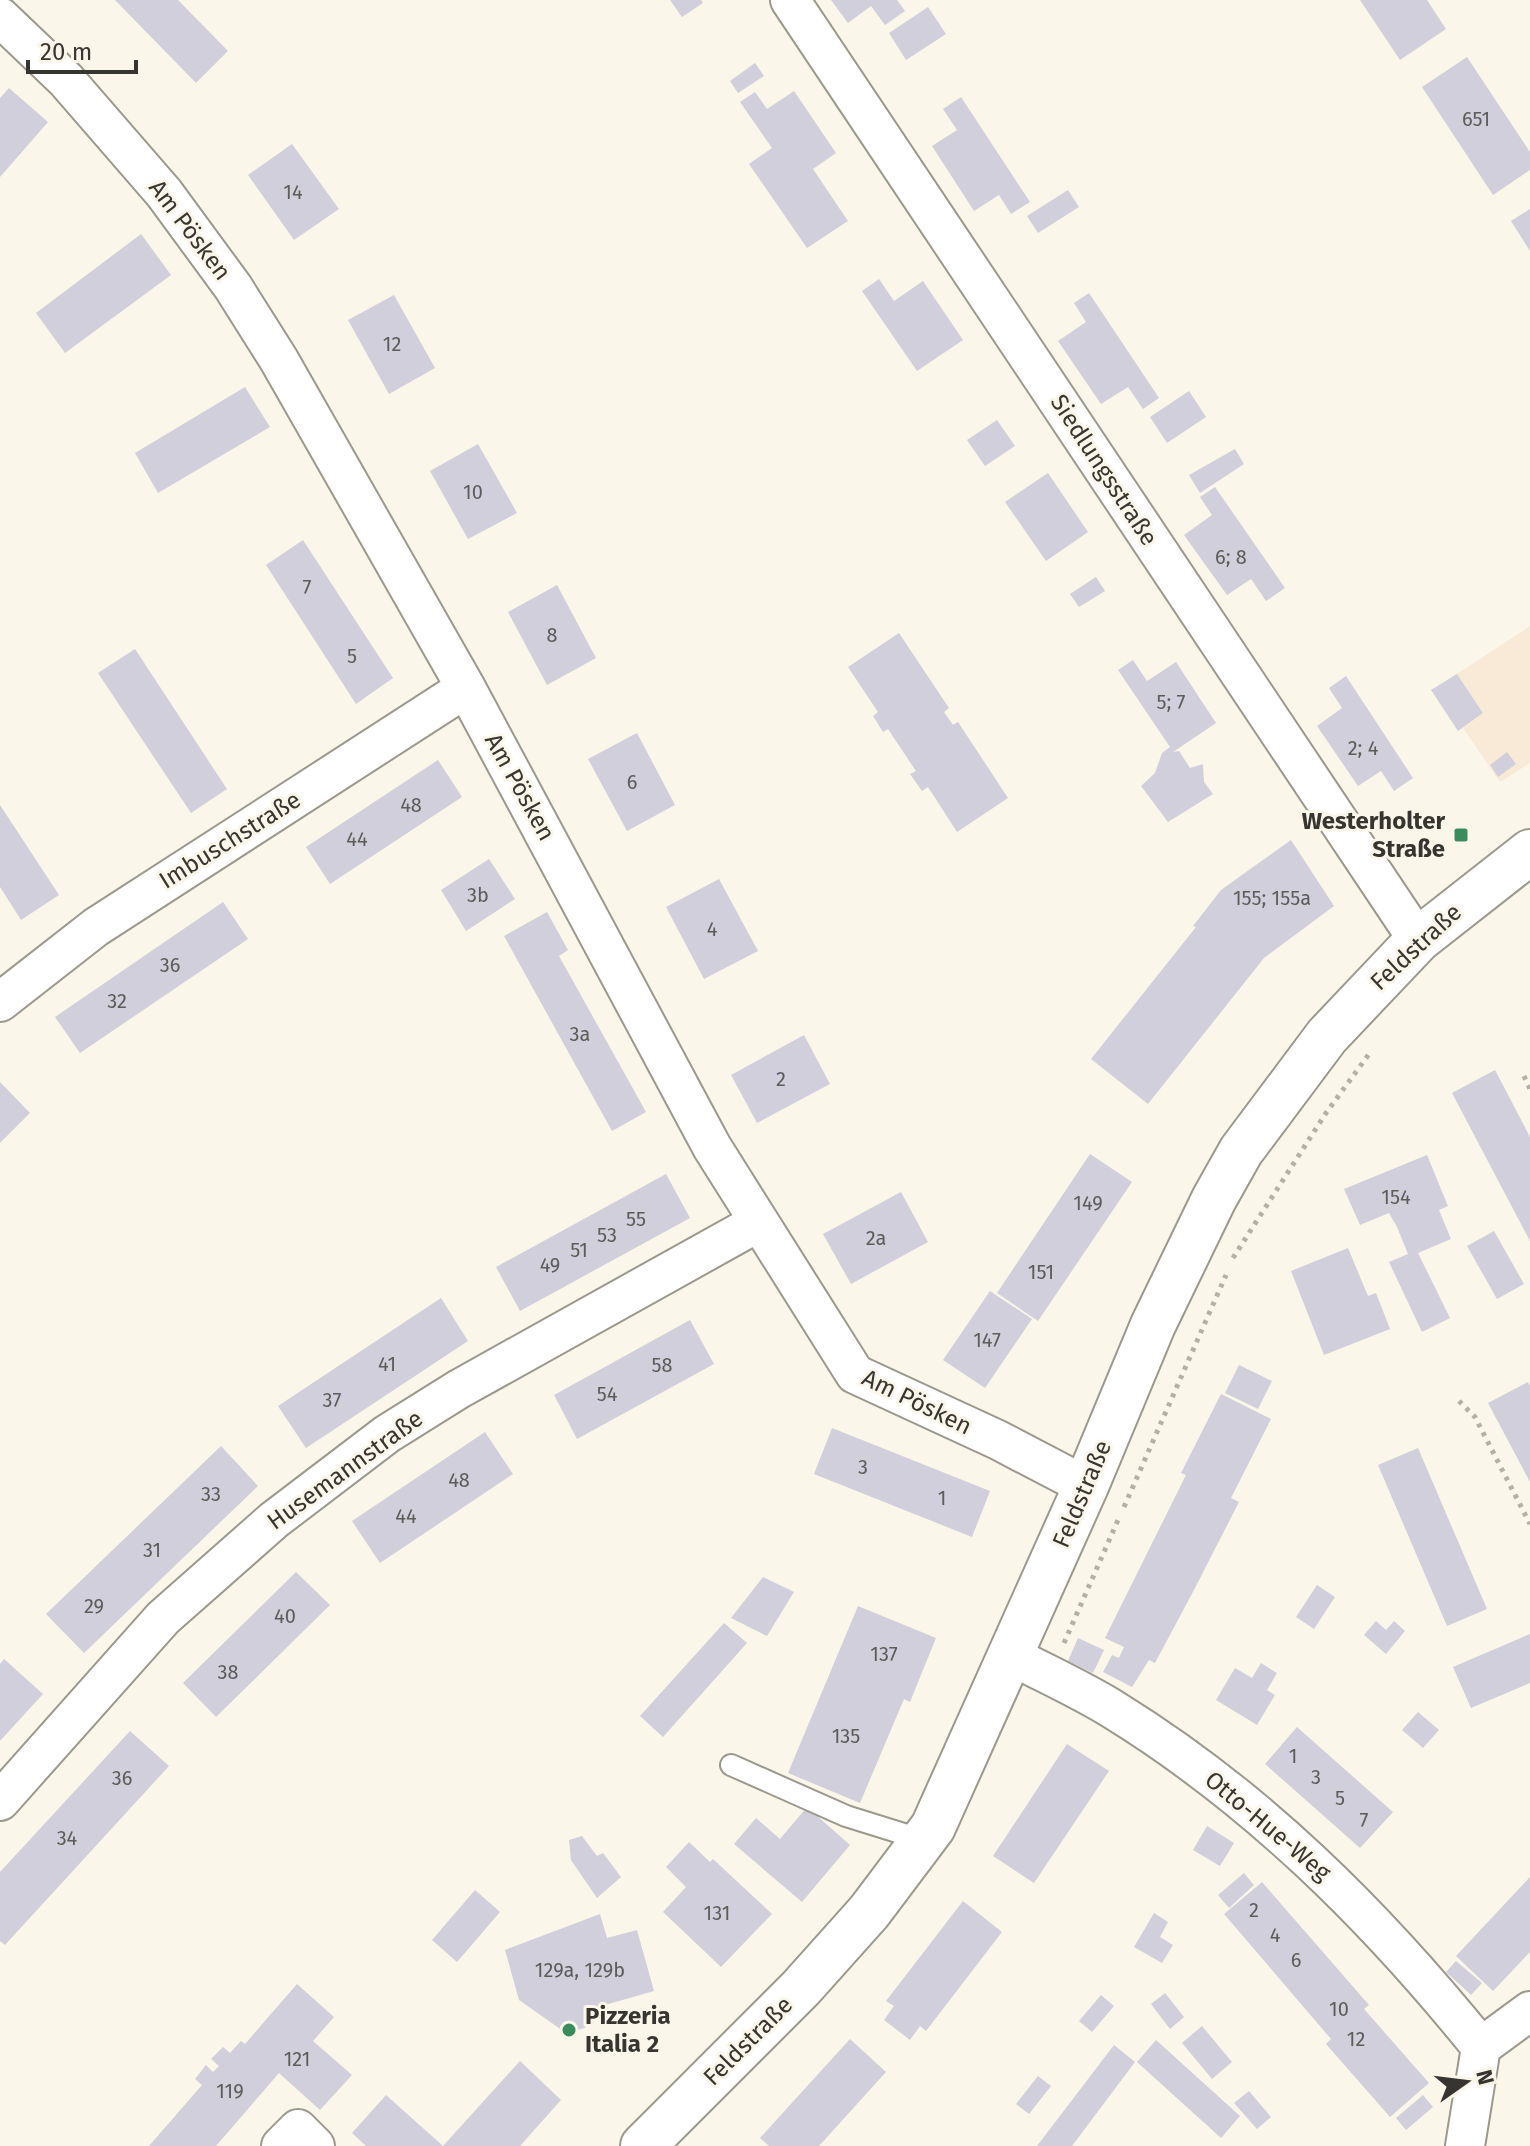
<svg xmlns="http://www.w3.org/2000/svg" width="1530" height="2146" font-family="'Fira Sans',sans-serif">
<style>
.industrial{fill:#f8ead7}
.building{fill:#d0cfdb}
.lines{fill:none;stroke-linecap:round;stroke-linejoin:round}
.lane-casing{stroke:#9b988c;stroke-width:24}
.street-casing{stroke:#9b988c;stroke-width:42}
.secondary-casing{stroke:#9b988c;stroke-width:48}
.path{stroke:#b3b0a7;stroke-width:5;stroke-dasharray:4 6;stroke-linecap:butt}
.lane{stroke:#fff;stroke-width:20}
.street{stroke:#fff;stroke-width:38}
.secondary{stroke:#fff;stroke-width:44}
.poi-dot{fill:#3a8c5e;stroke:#faf6ea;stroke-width:3}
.labels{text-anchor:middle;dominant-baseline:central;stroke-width:6;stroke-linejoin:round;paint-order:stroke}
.number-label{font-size:20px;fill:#5c5c5b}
.street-label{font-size:24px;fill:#363530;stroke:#faf6ea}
.poi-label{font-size:24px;font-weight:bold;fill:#363530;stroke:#faf6ea;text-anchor:end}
</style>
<rect width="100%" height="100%" fill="#faf6ea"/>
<path class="industrial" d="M1530,626v137l-30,19 -37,-54 20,-15 -26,-39z"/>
<path class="building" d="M115,0h63l50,51 -32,32z
M670,0h31l2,3 -21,14z
M831,0h66l8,11 -20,14 -14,-19 -23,17z
M1360,0h67l19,29 -46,31z
M928,7l18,27 -40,26 -17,-27z
M1467,57l63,95v18l-37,25 -71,-108z
M755,63l9,13 -26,17 -8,-12z
M9,88l39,34 -48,55v-79z
M794,91l42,62 -23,16 35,52 -41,27 -58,-84 23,-16 -32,-46 15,-10 12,17z
M961,97l69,105 -19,12 -12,-19 -25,16 -42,-65 25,-16 -14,-21z
M292,144l47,65 -45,31 -46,-65z
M1068,190l11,17 -41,26 -11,-17z
M1530,209v42l-19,-30z
M141,234l30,41 -106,78 -29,-40z
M879,279l15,22 29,-20 40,59 -46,31 -55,-80z
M1089,293l70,105 -16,11 -15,-22 -27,17 -43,-63 28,-19 -12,-19z
M394,295l41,73 -46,26 -41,-74z
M245,387l25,40 -112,66 -23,-40z
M1189,391l17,26 -39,26 -17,-26z
M997,420l18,26 -30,20 -18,-26z
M478,444l39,69 -49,26 -38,-68z
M1235,449l9,15 -44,29 -11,-18z
M1048,473l40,59 -42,29 -41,-59z
M1215,487l70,101 -19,13 -15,-22 -24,16 -43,-60 28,-20 -12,-18z
M303,540l90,138 -37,26 -90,-139z
M1096,577l9,14 -26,16 -9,-13z
M557,585l39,73 -49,27 -39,-73z
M899,633l50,75 -5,4 9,13 5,-3 50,76 -51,34 -29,-45 -6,4 -12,-17 6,-3 -28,-42 -5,3 -10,-16 5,-4 -30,-45z
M135,649l92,140 -36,24 -93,-140z
M1133,660l14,21 29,-19 40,61 -43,29 6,-1 11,17 13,-4 1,18 9,12 -45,28 -27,-36 14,-13 7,-20 8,-6 -52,-77z
M1457,674l26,39 -25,18 -27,-41z
M1346,676l67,102 -19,13 -13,-20 -23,15 -41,-60 25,-18 -13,-20z
M637,733l38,72 -48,26 -39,-72z
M1507,752l9,12 -18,13 -8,-12z
M438,760l24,37 -132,87 -24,-37z
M0,805l59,90 -38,25 -21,-33z
M1291,840l43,66 -70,52 -116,146 -57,-45 105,-132 -3,-1 28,-36z
M489,859l26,40 -49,32 -25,-41z
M719,879l39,72 -54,28 -38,-72z
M223,902l25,37 -168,114 -25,-36z
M547,912l21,38 -9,6 87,156 -34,19 -108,-195z
M804,1035l26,49 -73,39 -26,-48z
M1495,1070l35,67v104l-78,-148z
M0,1082l30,31 -30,30z
M1090,1154l42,28 -94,139 -41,-28z
M1427,1155l21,51 -9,4 12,29 -33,14 32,65 -28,14 -33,-70 19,-8 -11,-27 -8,-14 -29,12 -16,-36z
M666,1174l24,44 -170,93 -24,-44z
M901,1192l27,50 -77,42 -28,-50z
M1494,1231l30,53 -27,15 -30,-53z
M1348,1248l20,48 8,-3 14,36 -66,26 -33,-84z
M990,1291l42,28 -47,69 -42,-28z
M441,1298l27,43 -162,107 -28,-42z
M690,1320l24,44 -137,75 -23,-44z
M1239,1365l33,16 -14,28 -33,-16z
M1528,1382l2,4v96l-42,-79z
M1221,1394l50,25 -40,79 8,4 -44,86 -40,75 -6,-3 -17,27 -29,-15 9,-17 7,3 5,-11 -19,-9 81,-163 -5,-2z
M832,1428l158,63 -18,46 -158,-63z
M485,1432l28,42 -133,89 -28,-42z
M221,1446l37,40 -174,167 -38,-39z
M1418,1448l69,161 -40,17 -69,-161z
M296,1572l34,33 -114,112 -33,-34z
M763,1577l31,15 -27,44 -36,-18z
M1317,1585l18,12 -21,32 -18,-12z
M858,1606l78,32 -26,64 -6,-3 -44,104 -72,-30z
M1376,1621l10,9 8,-9 11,10 -19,23 -22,-19z
M724,1623l23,20 -84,94 -23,-21z
M1530,1634v49l-59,25 -18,-41z
M1078,1638l26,12 -11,23 -25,-12z
M4,1659l39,35 -43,47v-77z
M1261,1663l16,10 -10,17 8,5 -18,30 -41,-25 19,-32 17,10z
M1418,1712l21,18 -16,18 -21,-18z
M1297,1727l96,85 -33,36 -95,-84z
M130,1731l39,35 -164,179 -5,-4v-69z
M1067,1744l42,27 -75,112 -41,-27z
M807,1807l43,38 -48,57 -68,-58 22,-26 24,21z
M1207,1826l27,17 -14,23 -27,-16z
M582,1836l15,20 6,-3 18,24 -24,21 -26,-38 -2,-20z
M689,1842l21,20 3,-3 59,55 -51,53 -58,-55 23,-25 -20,-20z
M1244,1873l10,12 -25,23 -11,-13z
M1530,1877v75l-37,39 -37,-35z
M1262,1882l107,123 -5,4 65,74 -39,34 -64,-73 5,-5 -107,-125z
M475,1890l25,22 -43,50 -25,-22z
M963,1901l39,31 -76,99 -6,-5 -10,14 -26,-20 10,-14 -8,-5z
M1154,1913l14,9 -8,15 13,8 -11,18 -28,-16z
M600,1914l7,24 30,-8 17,61 -63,18 -6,19 -19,5 -47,-33 -14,-50z
M1456,1961l26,22 -11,12 -25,-23z
M297,1984l37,33 -21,24 39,34 -32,35 -41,-37 -63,73h-67l53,-61 -7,-6 11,-14 7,7 6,-6 -8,-7 12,-12 7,6 11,-12 4,3z
M1165,1993l19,24 -14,12 -19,-25z
M1101,1995l13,11 -22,26 -13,-11z
M1202,2026l30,36 -20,17 -30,-36z
M850,2039l36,33 -67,74h-50l-9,-8z
M1156,2040l84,76 -19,22 -84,-76z
M1114,2045l21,17 -63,84h-35z
M520,2061l41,39 -41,46h-154l-14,-13 34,-38 57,51z
M1038,2076l13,10 -22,28 -13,-10z
M1249,2091l22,26 -14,12 -23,-26z
M1423,2095l10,12 -27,23 -10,-12z"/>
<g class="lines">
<defs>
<path id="lane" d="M731,1765l115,51 77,24"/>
<path id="street" d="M790,0l628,940
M0,17l66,63 98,113 69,94 46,73 187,328 246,459 143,227 143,66 88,46
M0,1002l96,-75 370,-239
M1012,1656c34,18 70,34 102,54 144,89 261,206 367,337
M0,1801l163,-183 111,-98 113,-86 72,-45 298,-166
M281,2146l17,-17 17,17
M1465,2146l16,-99 49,-36"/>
<path id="secondary" d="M643,2146l158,-158 68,-76 64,-85 153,-341 67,-161 61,-126 27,-48 86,-115 91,-96 112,-88"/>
</defs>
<use href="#lane" class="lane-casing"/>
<use href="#street" class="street-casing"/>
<use href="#secondary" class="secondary-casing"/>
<path class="path" d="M1524,1076l6,13
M1233,1258l93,-145 43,-59
M1459,1401l16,16 55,107
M1124,1507l102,-232
M1064,1643l54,-123"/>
<use href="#lane" class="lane"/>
<use href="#street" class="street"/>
<use href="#secondary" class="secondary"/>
</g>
<g class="poi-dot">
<rect x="1453" y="827" width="16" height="16" rx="4"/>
<circle cx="569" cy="2030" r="8"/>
</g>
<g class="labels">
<g class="number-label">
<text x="1476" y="119">651</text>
<text x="293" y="192">14</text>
<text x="392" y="344">12</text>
<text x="473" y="492">10</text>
<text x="1231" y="557">6; 8</text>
<text x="307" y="587">7</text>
<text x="552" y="635">8</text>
<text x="352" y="656">5</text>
<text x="1171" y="702">5; 7</text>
<text x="1363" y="748">2; 4</text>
<text x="632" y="782">6</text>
<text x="411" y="805">48</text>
<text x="357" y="839">44</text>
<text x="478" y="895">3b</text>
<text x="1272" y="898">155; 155a</text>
<text x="712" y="929">4</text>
<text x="170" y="965">36</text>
<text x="117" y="1001">32</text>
<text x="580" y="1034">3a</text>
<text x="781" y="1079">2</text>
<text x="1396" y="1197">154</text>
<text x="1088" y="1203">149</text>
<text x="636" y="1219">55</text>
<text x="607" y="1235">53</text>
<text x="876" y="1238">2a</text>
<text x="579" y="1250">51</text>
<text x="550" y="1265">49</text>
<text x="1041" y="1272">151</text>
<text x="987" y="1340">147</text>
<text x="387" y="1364">41</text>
<text x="662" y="1365">58</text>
<text x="607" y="1394">54</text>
<text x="332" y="1400">37</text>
<text x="863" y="1467">3</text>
<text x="459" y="1480">48</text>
<text x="211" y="1494">33</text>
<text x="942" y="1498">1</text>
<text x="406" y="1516">44</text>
<text x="152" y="1550">31</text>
<text x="94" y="1606">29</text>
<text x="285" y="1616">40</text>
<text x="884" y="1654">137</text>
<text x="228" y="1672">38</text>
<text x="846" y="1736">135</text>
<text x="1293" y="1756">1</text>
<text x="1316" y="1777">3</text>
<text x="122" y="1778">36</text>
<text x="1340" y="1798">5</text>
<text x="1364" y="1820">7</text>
<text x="67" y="1838">34</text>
<text x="1254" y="1910">2</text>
<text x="717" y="1913">131</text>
<text x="1275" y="1935">4</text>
<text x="1296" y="1960">6</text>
<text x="580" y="1970">129a, 129b</text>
<text x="1339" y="2009">10</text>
<text x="1356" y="2039">12</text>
<text x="297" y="2059">121</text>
<text x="230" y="2091">119</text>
</g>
<g class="street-label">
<text transform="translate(190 230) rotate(53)">Am Pösken</text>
<text transform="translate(1104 470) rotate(57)">Siedlungsstraße</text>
<text transform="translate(520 787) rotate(61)">Am Pösken</text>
<text transform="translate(230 840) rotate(-32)">Imbuschstraße</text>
<text transform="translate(1416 947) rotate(-43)">Feldstraße</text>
<text transform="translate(917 1402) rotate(26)">Am Pösken</text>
<text transform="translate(345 1470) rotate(-36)">Husemannstraße</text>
<text transform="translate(1082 1494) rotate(-67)">Feldstraße</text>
<text transform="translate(1268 1826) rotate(40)">Otto-Hue-Weg</text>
<text transform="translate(748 2041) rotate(-45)">Feldstraße</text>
</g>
<g class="poi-label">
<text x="1445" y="821">Westerholter<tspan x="1445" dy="28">Straße</tspan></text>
<text x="585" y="2016" text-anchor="start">Pizzeria<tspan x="585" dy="28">Italia 2</tspan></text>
</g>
</g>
<g transform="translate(1466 2082) rotate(76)" stroke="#faf6ea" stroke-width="6" paint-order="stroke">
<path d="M0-6L14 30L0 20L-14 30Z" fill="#363530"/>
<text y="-12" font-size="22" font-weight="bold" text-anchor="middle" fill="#363530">N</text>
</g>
<path d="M28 60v12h108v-12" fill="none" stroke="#363530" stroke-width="4"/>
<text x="40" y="60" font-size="24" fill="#363530" stroke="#faf6ea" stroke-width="6" paint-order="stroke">20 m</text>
</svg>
